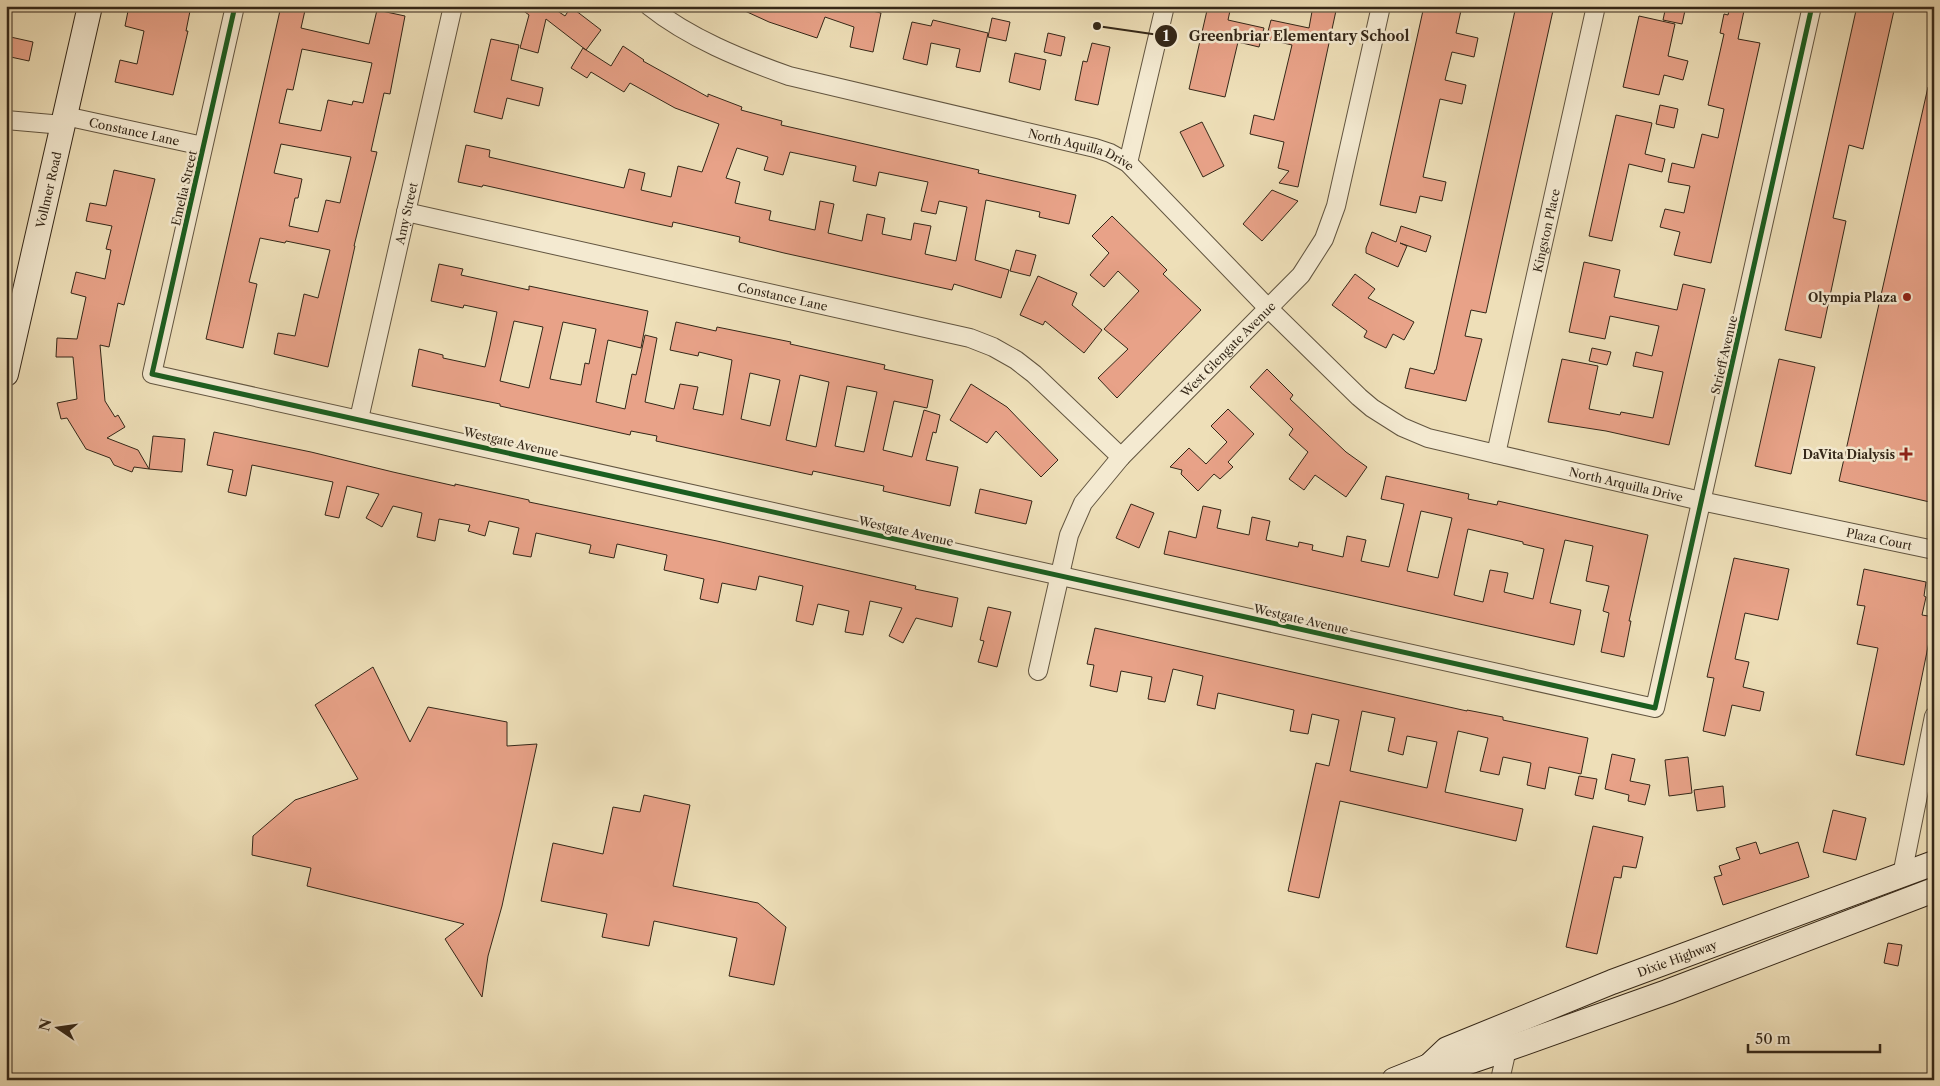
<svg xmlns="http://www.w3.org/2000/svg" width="1940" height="1086" font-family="'Libre Caslon Text',serif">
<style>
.building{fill:#e8a288;stroke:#342718;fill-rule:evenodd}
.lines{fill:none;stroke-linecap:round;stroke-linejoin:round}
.street-casing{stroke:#625540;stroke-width:20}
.secondary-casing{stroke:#342718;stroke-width:26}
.street{stroke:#f4ead1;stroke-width:18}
.secondary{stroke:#f4ead1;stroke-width:24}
.cycleway-casing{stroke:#f4ead1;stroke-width:8}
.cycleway{stroke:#1b5e20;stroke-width:5}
.poi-dot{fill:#8f2418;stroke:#f4ead1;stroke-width:2}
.labels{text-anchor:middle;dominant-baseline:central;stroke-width:5;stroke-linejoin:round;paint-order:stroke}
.street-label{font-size:12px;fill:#342718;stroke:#f4ead1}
.poi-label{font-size:12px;font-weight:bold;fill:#342718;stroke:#f4ead1;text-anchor:end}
.leader{fill:none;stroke:#342718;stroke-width:2}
.callout-dot{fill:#342718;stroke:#f4ead1;stroke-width:2}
.mark-label{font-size:15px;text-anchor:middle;font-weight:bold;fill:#fff}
.callout-label{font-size:14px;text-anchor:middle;font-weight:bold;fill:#342718;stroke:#f4ead1;stroke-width:5;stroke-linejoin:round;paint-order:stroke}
</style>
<rect width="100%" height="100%" fill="#eedfb8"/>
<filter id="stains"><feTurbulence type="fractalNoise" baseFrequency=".004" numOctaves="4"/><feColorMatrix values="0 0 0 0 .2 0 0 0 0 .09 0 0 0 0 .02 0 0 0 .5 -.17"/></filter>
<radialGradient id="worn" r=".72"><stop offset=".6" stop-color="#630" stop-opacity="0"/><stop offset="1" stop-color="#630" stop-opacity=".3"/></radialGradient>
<path class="building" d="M129,6h62l-5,25h2l-15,64 -58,-13 5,-22 17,4 7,-33 -19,-5z
M281,6h25l-5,22 68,16 8,-34 28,6 -15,78 -6,-1 -13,58 6,1 -23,94h1l-27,121 -54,-13 4,-21 17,3 9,-42 14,4 12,-48 -44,-9 -1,2 -25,-5 -11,44 8,2 -14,64 -37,-9zM302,49l70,14 -9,40 -10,-2 -1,4 -24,-5 -7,31 -42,-8 8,-34 6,1zM281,144l70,13 -11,46 -14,-3 -8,32 -29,-6 6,-28h3l4,-19 -28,-6z
M517,6h33l15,10 6,-9 30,23 -15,20 -40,-31 -8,34 -18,-5 9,-33z
M734,6h116l31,7 -8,39 -23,-5 4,-20 -29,-10 -8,21 -48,-16z
M1208,6h23l-3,14 36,8 -5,19 -21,-5 -13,55 -36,-8z
M1313,6h24l-39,181 -19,-4 10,-12 -11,-3 6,-26 -34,-8 4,-19 20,5 18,-75 -26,-6 5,-19 38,8z
M1424,6h38l-6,27 22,5 -4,19 -22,-5 -7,28 21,5 -4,19 -22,-5 -17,78 23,5 -4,19 -22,-5 -4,17 -36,-8z
M1516,6h38l-68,307 -15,-3 -6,26 17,3 -16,62 -61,-13 5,-20 24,6 1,-4h1z
M1666,6h20l-4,18 -19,-4z
M1730,6h15l-7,33 22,4 -49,220 -37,-8 6,-23 -20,-5 5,-18 19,4 6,-27 -22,-4 4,-19 22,5 8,-34 16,4 6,-29 -16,-4 16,-71 -4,-1 4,-19 4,1z
M1857,6h38l-32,143 -14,-4 -16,73 13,3 -25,117 -36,-8z
M1639,16l36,8 -7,32 20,5 -5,19 -19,-5 -5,20 -36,-8z
M992,18l18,4 -4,19 -18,-4z
M933,20l55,13 -8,39 -24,-5 4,-18 -29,-6 -4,22 -24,-6 9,-37 19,4z
M1048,33l17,4 -4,19 -17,-4z
M6,36l27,6 -4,19 -23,-5z
M491,39l28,6 -8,35 32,8 -4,18 -32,-8 -5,21 -28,-7z
M1092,43l18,4 -12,58 -23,-5 8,-39 4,1z
M623,46l21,14 -1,1 65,36v-3l34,13 -1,3 41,11 -1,4 198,45 -1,3 98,22 -7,29 -30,-7 1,-5 -54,-12 -11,60 34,10 -8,28 -47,-14 -2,6 -168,-37 -45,-11 1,-5 -67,-15 -1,5 -189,-42 -1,2 -24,-5 8,-37 24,5 -1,7 135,31 5,-19 16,4 -4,17 30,7 7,-31 24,6 17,-48 -44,-16 -45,-25 -6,9 -33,-20 -4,6 -16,-10 12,-20 28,18zM737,148l31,9 -4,13 19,5 7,-23 66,14 -3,15 23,5 3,-14 49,10 -7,29 15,3 3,-13 28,6 -11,54 -31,-7 6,-28 -17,-3 -3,17 -29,-6 3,-16 -18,-4 -5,27 -34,-8 6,-29 -14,-3 -5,29 -46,-10 2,-9 -36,-8 5,-21 -14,-4z
M1015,53l31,7 -6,30 -31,-8z
M1928,87h6v416l-95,-22z
M1660,105l18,4 -4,19 -18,-4z
M1616,115l36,8 -7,31 20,5 -3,13 -33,-8 -17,77 -23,-5z
M1202,122l22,44 -21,11 -23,-45z
M114,170l41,9 -31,126 -6,-2 -9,44 -9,-2 5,56 10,16 3,-2 7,12 -18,11 31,12 11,19 -15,-2 -2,5 -18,-7 -4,-7 -24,-9 -19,-31 -6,1 -4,-16 20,-4 -4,-42h-17l1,-19 20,1 9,-42 -15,-4 5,-21 29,7 6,-29 -5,-1 6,-23 -26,-5 4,-18 16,3z
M1272,190l26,11 -36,40 -19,-17z
M1112,216l55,54 -4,4 38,36 -84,88 -19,-20 30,-29 -24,-20 35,-38 -21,-20 -14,16 -14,-12 19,-22 -17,-17z
M1401,226l30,10 -5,16 -26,-9 7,3 -9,21 -32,-14v-5l6,-16 24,10z
M1016,250l20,5 -6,21 -20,-5z
M1584,262l36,8 -6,27 63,13 6,-26 22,5 -36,156 -63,-14 -58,-9 14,-63 36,7 -9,43 31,6 1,-3 32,6 10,-46 -30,-6 3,-14 16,4 7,-30 -49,-10 -5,23 -36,-7z
M439,264l24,5 -2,6 68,15v-4l119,25 -7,37 -33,-8 -12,62 29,7 7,-35 4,1 9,-40 12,3 -12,64 29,7 6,-25 18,3 -5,22 30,6 9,-55 -33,-8 -1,4 -28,-6 6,-28 40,9 1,-4 74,15 -1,2 95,21 -1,4 49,11 -6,28 -33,-7 -11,49 29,7 12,-47 16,5 -4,18 -3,-1 -7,28 32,7 -8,39 -67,-15 1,-5 -71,-15 -1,4 -156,-34 1,-5 -26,-5 -1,4 -130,-29v-2l-88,-18 7,-37 24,6v3l42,9 5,-21 7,-34 -33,-7 -1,3 -32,-7zM514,321l29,6 -14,61 -29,-7zM563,322l33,7 -7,35 -4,-1 -4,22 -31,-6zM750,373l30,7 -10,46 -29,-7zM800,375l29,7 -13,65 -30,-7zM847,386l30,6 -13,60 -29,-6z
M1355,274l20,15 -7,9 46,24 -10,18 -11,-6 -7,14 -22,-11 3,-6 -35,-26z
M1038,276l39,17 -5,12 30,25 -18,23 -39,-32 -2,4 -23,-10z
M1592,348l19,4 -4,13 -18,-4z
M1779,359l36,8 -24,107 -36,-8z
M1267,369l26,26 -3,4 56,53 21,15 -21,30 -31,-22 -11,15 -15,-11 19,-27 -19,-17 4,-6 -43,-42z
M971,384l36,23 51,53 -17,17 -45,-46 -9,12 -37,-23z
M1228,409l26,25 -26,28 5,5 -13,12 -6,-5 -16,17 -17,-17 1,-4 -12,-3 19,-19 17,16 21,-22 -16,-16z
M214,432l97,20 82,20 62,14v-2l74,16v2l188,39 199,45 -1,3 43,9 -6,29 -36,-9 -13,25 -14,-7 13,-28 -32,-7 -7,34 -18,-3 4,-21 -31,-7 -5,21 -17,-4 7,-35 -44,-10 -3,14 -34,-7 -4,20 -18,-4 4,-20 -40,-9 3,-15 -50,-11 -3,14 -25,-5 2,-8 -55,-12 -5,24 -18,-3 6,-26 -30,-7 -4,15 -17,-5 2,-6 -31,-6 -4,22 -18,-4 5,-24 -29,-7 -11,21 -16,-9 13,-24 -32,-8 -8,32 -14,-3 8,-33 -81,-17 -6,31 -18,-4 5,-22 -26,-5z
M153,436l32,3 -3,33 -33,-3z
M1386,476l83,18 -1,5 29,6 1,-4 150,34 -19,86h2l-7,36 -23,-5 8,-39 -6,-2 6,-25 -23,-5 7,-35 -28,-6 -15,63 31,7 -7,35 -410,-91 5,-23 27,7 7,-32 18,4 -4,18 32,7 3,-18 18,4 -4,19 32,7 1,-5 14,3 -1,5 31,7 4,-21 19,4 -5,21 28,6 15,-63 -23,-5zM1421,511l31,7 -14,60 -31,-7zM1468,529l55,13v2l21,5 -11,50 -29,-7 4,-19 -18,-3 -7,32 -29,-7z
M980,489l52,12 -6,23 -51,-11z
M1131,504l23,9 -15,35 -23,-10z
M1734,558l55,11 -11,51 -33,-7 -10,46 14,3 -6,25 21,5 -4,19 -28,-6 -7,31 -22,-5 11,-53 -7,-1z
M1864,569l62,13 -2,14 2,1 -4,18 12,2 -30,148 -48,-10 22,-107 -21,-4 8,-38 -8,-1z
M988,607l23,5 -14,55 -19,-5 6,-21 -4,-1z
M1095,628l372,83v-1l36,7v3l85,18 -7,36 -32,-7 -4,22 -18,-4 4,-22 -28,-6 -4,18 -19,-4 8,-33 -30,-7 -13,61 78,17 -7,32 -176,-40 -21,97 -31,-7 28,-128 13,3 10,-46 -27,-6 -4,20 -18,-3 4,-21 -76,-17 -3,16 -18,-4 6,-29 -30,-7 -8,33 -17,-3 4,-22 -31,-6 -4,21 -27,-6 4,-21 -7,-1zM1362,711l33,7 -7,33 15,4 4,-19 30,6 -10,46 -77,-17z
M373,667l37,75 18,-35 79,15v24l30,-2 -35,162 -14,50 -6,41 -37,-58 19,-15 -157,-38 4,-18 -59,-13 1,-19 42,-36 63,-21 -43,-74z
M1612,754l23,5 -5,22 20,4 -5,20 -17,-4 1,-6 -24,-6z
M1688,757l4,36 -23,3 -4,-36z
M1579,776l18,3 -4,20 -18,-4z
M1723,786l2,21 -28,4 -3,-21z
M644,795l46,10 -17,81 85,17 28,24 -12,58 -45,-9 8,-38 -83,-17 -5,25 -47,-9 5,-23 -66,-13 12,-58 50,11 10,-47 27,5z
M1833,810l33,8 -10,42 -33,-8z
M1593,826l50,11 -7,31 -13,-2 -2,12 -7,-1 -17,77 -31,-7z
M1756,842l4,12 38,-12 11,35 -86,28 -9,-28 8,-2 -3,-9 21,-7 -4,-11z
M1888,943l14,2 -4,21 -14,-3z"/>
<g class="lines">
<defs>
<g id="street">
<path d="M235,6l-83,368 1503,334 157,-702"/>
<path id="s1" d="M649,6c40,32 92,53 140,70l306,72 15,5 18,10 139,144 92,90 13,11 30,19 26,11 68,16 205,47 233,49"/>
<path id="s2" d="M65,116l138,30"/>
<path d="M6,120l57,5"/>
<path d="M1128,163l37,-157"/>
<path id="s3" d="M406,212l564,126 23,9 23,13 18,14 87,83"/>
<path id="s4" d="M359,419l94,-413"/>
<path id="s5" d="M1496,454l100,-448"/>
<path id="s6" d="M1038,671l31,-136 14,-32 38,-46 180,-182 23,-36 12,-33 45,-200"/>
<path d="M1902,875l32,-159"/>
<path d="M1500,1080l7,-31"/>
</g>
<g id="secondary">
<path id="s7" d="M6,374l84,-368"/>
<path id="s8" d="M1429,1066l18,-17 165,-67 322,-119"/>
<path d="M1394,1080l35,-14 22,2 56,-19 160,-57 267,-102"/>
</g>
</defs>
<use href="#street" class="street-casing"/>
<use href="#secondary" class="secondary-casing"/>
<use href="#street" class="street"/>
<use href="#secondary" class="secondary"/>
<defs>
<path id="cycleway" d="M235,6l-83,368 1503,334 157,-702"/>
</defs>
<use href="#cycleway" class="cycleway-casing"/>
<use href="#cycleway" class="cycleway"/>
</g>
<g class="poi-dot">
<circle cx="1907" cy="297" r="5"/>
<path d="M1903.5 446.5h5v5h5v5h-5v5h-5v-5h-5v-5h5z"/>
</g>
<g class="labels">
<g class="street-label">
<text stroke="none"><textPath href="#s2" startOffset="71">Constance Lane</textPath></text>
<text stroke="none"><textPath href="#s1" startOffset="459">North Aquilla Drive</textPath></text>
<text transform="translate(184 188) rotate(-77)">Emelia Street</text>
<text stroke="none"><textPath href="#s7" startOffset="189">Vollmer Road</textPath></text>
<text stroke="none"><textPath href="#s4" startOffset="211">Amy Street</textPath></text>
<text stroke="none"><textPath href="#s5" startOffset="229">Kingston Place</textPath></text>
<text stroke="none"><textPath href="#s3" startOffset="386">Constance Lane</textPath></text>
<text stroke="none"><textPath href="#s6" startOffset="386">West Glengate Avenue</textPath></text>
<text transform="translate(1724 355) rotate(-77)">Strieff Avenue</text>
<text transform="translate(511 442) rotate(13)">Westgate Avenue</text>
<text stroke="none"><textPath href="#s1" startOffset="1121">North Arquilla Drive</textPath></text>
<text transform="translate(906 531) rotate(13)">Westgate Avenue</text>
<text stroke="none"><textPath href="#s1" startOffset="1380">Plaza Court</textPath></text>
<text transform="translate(1301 619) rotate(13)">Westgate Avenue</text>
<text stroke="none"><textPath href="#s8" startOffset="272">Dixie Highway</textPath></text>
</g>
<g class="poi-label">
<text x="1897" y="297">Olympia Plaza</text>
<text x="1895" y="454">DaVita Dialysis</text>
</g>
</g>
<path class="leader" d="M1097 26L1166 36"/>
<g class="callout-dot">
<circle cx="1097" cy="26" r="5"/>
<circle cx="1166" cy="36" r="12"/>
</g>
<g class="mark-label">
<text x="1166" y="41">1</text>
</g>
<g class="callout-label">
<text x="1299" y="41">Greenbriar Elementary School</text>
</g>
<rect width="1940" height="1086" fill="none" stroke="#eedfb8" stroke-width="25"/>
<rect x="8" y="8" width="1925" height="1071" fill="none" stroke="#342718" stroke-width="2.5"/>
<rect x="12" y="12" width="1915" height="1061" fill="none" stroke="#342718"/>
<g transform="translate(58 1028) rotate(283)" stroke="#f4ead1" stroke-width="4" paint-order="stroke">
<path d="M0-4L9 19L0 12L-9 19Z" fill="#342718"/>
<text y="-8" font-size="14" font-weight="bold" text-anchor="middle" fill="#342718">N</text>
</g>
<path d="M1748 1044v8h132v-8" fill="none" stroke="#342718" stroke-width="2.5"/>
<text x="1755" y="1044" font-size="15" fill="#342718" stroke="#f4ead1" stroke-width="4" paint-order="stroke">50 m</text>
<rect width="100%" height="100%" filter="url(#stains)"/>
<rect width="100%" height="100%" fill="url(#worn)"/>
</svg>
